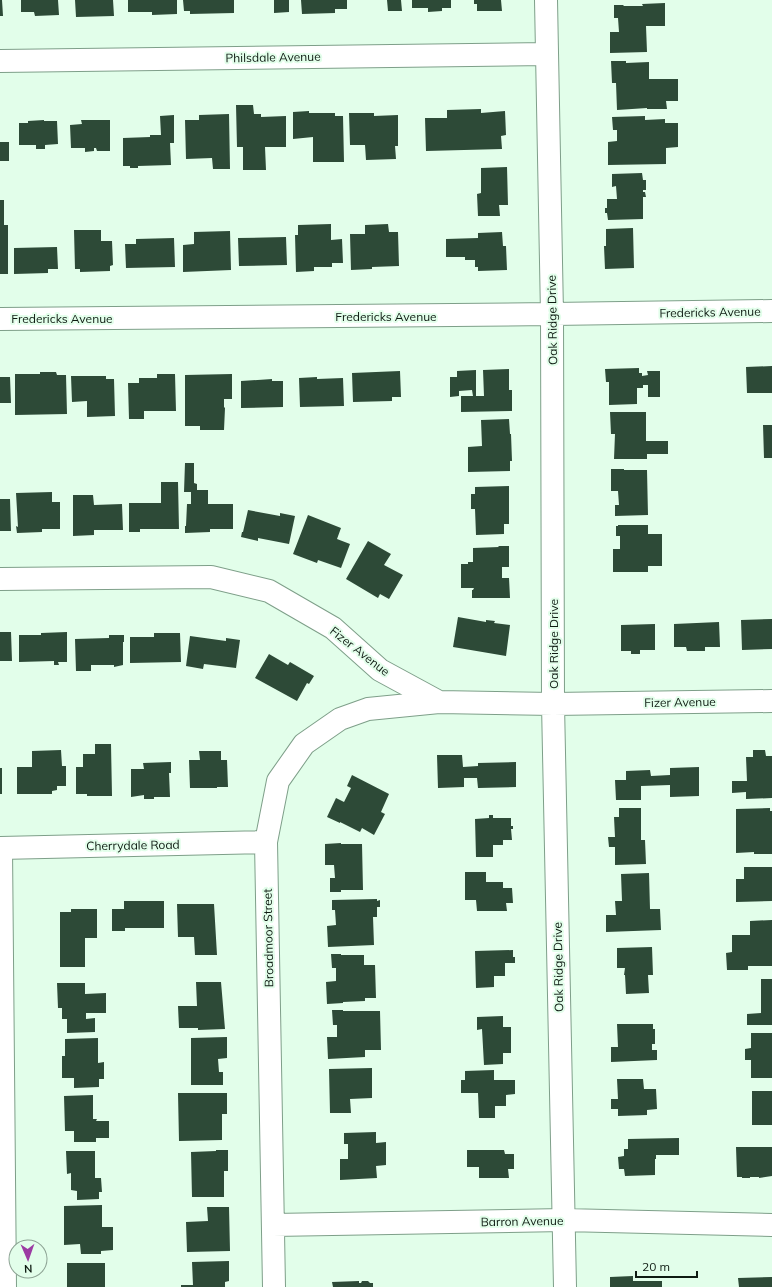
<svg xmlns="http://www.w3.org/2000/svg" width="772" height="1287" font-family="Mulish,sans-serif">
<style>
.building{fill:#2d4a37}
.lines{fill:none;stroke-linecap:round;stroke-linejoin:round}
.minor-casing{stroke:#7e9f89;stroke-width:24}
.minor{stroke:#fff;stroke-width:22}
.labels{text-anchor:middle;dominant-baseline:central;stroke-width:4;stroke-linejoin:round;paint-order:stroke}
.street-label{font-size:12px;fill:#0e1b12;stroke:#e2feea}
</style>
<rect width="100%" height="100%" fill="#e2feea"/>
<path class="building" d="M0,0h2l1,16h-3z
M21,0h37l1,15 -24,1 -1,-4h-13z
M75,0h38l1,16 -38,1z
M128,0h49v14l-25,1v-3h-24z
M183,0h51v13l-44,1v-3h-6z
M274,0h15v12l-15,1z
M301,0h46v9h-12v4l-33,1z
M387,0h14l1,11h-14z
M412,0h39v8h-9v3l-14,1v-4h-16z
M474,0h27l1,11h-25v-7h-3z
M665,3v23h-19l1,26 -37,1v-21h9l-1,-14h-4v-13h9l1,1h19l-1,-2z
M611,61h15v2l23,-1v17h29v22h-12l1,8h-20v-1l-30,2 -1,-27h-4z
M236,105h17l1,9h7v3l25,-1v31h-21l1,23h-23v-23h-6z
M481,109v4l24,-2 1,24 -5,1 1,13 -76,2 -1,-33h22v-8z
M309,111v2h26v3h8l1,46h-31v-25l-20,2v-27z
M349,113h25v3l24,-1v31h-3l1,13 -30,1 -1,-15h-15z
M229,114l1,55h-17l-1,-11 -26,1 -1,-39h14v-5z
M174,115v28h-4l1,22 -33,1v2h-8v-2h-7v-28l27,-1v-2h11l-1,-19z
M645,116v4l20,-1v4h13v24l-12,1v16l-58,1v-23l9,-1v-11h-4l-1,-13z
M44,120v1h13l1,23 -13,1v4h-9v-4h-17v-22h9v-2z
M81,120h29v31h-13l-1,-3h-2v3l-9,1v-4h-14l-1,-23 12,-1z
M0,142h9v19h-9z
M507,167l1,38h-9l1,11h-22l-1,-22 4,-1v-25z
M642,173l1,7h3v10h-3v2h2l1,5h-3v22l-35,1 -1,-7h-2v-5h2v-9h10l-1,-13 -4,1v-13z
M0,200h4v25h4v49h-8z
M331,224v16l11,-1 1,24h-11v4h-18v4l-18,1 -1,-37h3v-10z
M388,224l1,8h9l1,34 -27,1v2l-21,1 -1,-36h15v-9z
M633,228l1,40 -29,1 -1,-23h2v-17z
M74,230h27v11h11l1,24 -3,1v5l-30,1v-3h-5z
M230,231l1,39 -48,2v-27l11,-1v-12z
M502,232l1,14h3l1,24 -29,1v-4h-3v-7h-10v-3h-19v-18l32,-1v-5z
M286,237l1,28 -48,1 -1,-28z
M174,238l1,29 -49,1 -1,-24h11v-5z
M57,247l1,22h-10v4l-34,1v-26z
M772,366v27h-25l-1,-26z
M639,368v5h3v3l6,-1 -1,-4h13v26h-12v-12h-5v3h-6v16l-28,1v-23h-3l-1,-13z
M509,369v21h3v21l-51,1v-16h12l-1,-6 -13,1v5l-9,1v-20h7v-6l19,-1v26h8l-1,-26z
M400,371l1,26h-9v4l-39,1 -1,-29z
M40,372h16l1,3h9l1,39 -52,1v-41h25z
M157,374h18l1,37h-32v8h-15l-1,-36h11v-5h18z
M232,374v25h-8v8l1,1 -1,22h-24v-4h-15v-51z
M71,376h35v3h8l1,37 -28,1v-16l-15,1z
M0,377h10l1,26h-11z
M317,377v2l26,-1 1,28 -44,1 -1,-29z
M272,379v2h11v26l-42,1v-27z
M610,412h36v29h22v13h-21v5h-33l1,-25h-4z
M509,419l1,15h1l1,27h-2v10l-42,1v-25l14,-1 -1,-26z
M763,425h9v33h-8z
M185,463h9v20l3,1v6h11v14h25v25h-23v3l-25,1v-7h1l1,-22h4v-12h-7z
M611,469h13v1h23l1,45 -33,1v-11h4l-1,-14h-7z
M161,482h17l1,47h-39v3h-11v-29h32z
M509,486v38h-5v10l-28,1 -1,-26h-4v-15h4v-7z
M52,492v10h8v27h-18v3l-25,1 -1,-7 2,1 -2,-34z
M73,495h20l1,10 28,-1 1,26h-29v5l-21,1z
M0,499h10l1,32h-11z
M248,510l32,6v-3l15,3 -6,28 -31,-6v3l-17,-4 1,-5h1z
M308,515l33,13 -4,11 13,5 -9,24 -23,-8 -1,3 -24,-9z
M618,525h30v9h14v32h-14v6h-35v-23h7v-13h-4v-10h2z
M368,541l23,13 -7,11 19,10 -14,24 -9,-5 -2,4 -32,-19z
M498,546h11v21h-7v11h7l1,20h-38v-8h1l1,-2h-13v-24h7v-2h5v-14l26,-1z
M458,617l28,5v-2l9,1 -1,2 16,2 -4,31 -53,-9z
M772,619v30l-30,1 -1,-30z
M719,622l1,25h-15v4h-18l-1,-4h-12v-23z
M655,624v26h-15v4h-9v-3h-10v-26z
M0,632h11l1,29h-12z
M67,632v30h-9l1,3h-5v-4l-35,1v-27h22v-2z
M154,633h26l1,29 -51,1v-26h24z
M109,635h15v7h-1v23l-9,2v-2h-23v6h-15l-1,-32 34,-1z
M190,636l36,5v-3l14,2 -4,28 -32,-4 -1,5 -17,-3z
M269,654l19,11 2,-3 24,14 -5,8 -2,-1 -10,18 -42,-23z
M95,744h16l1,52h-25v-2h-11v-27h7v-13h12z
M61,750l1,16h4v20h-9v4l-5,1v3h-35v-27h15v-16z
M753,750h12l1,6h6v42l-26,1v-7l-14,1v-12h15l-1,-24h7z
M199,751h22v9h6l1,27h-11v1h-27l-1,-28h11z
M437,755h25l1,12 15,-1v-3l38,-1v25l-38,1 -1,-10h-13v9l-26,1z
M171,762v11h-2l1,24h-16v2h-10v-4l-13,2v-28h13l-1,-6z
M699,767v29l-29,1v-12l-29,1v14h-25l-1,-20h11v-9l24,-1 1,6 19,-1v-7z
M0,768h2v26h-2z
M352,775l37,19 -8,18 4,2 -11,21 -12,-7 -2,4 -20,-10v1l-13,-6 9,-19 8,4 7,-14 -4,-2z
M619,808h22v32h4l1,24 -31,1v-18h-6l-1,-10h7l-1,-20h5z
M770,808v3h2v43h-18v-2l-18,1v-44z
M489,815h4v3h18v8h2v3h-2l1,11h-9v5h-10v12h-17l-1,-38 14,-1z
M341,843v1h21l1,46h-22v2h-11v-14h5l-1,-13h-9v-21z
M744,867h28v34l-36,1v-23h8z
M465,872h21v10h17v6h9l1,15h-7l1,8h-30l-1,-11h-11z
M649,873l1,36h10l1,21 -55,2v-17h10l-1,-14h7l-1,-27z
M377,899v2l3,-1v7h-3v10h-4l1,28 -46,2 -1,-21 9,-1 -1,-15h-3v-10z
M124,901h40v27h-39v3h-13v-22h12z
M177,904h37l3,51h-22l-1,-18h-16z
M71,909h26v29h-12v29h-25v-55h11z
M772,920v46h-24v4h-21l-1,-17 6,-1v-17h18v-14z
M652,947l1,28h-5l1,18 -23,1 -1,-19h-1l1,-7h-8v-20z
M513,950v7h2v6h-10v13h-11v11l-18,1 -1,-37z
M331,954h10v1h23v10h11l1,33h-11v3l-22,1v1l-16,1 -1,-22 10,-1v-13h-4z
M761,979h11v46h-25v-11l14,-1z
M196,982h25l4,47 -27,1v-2h-19l-1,-22h19z
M57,983h28v11l21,-1v20h-20v6l9,-1v14l-28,1v-14h-5v-11h-4z
M332,1010h11v1h37l1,39h-16v7l-37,2 -1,-22h10v-12h-4z
M503,1016v11h8v26h-8v11l-19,1 -2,-36 -5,1v-13z
M617,1024h36v5h2v15h-3v6h5v10l-46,2v-15h7z
M751,1033h21v45h-21v-18h-6v-11l6,-1z
M227,1037v21l-9,1 1,13h4v13h-32v-47z
M98,1038v25l6,-1v17h-5v8l-25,1v-10h-12v-22h3v-17z
M372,1068v30l-22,1 1,14h-21l-1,-44z
M494,1070v10h21v14l-9,1v11h-11v12h-16l-1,-25h-17v-13h4v-9z
M617,1079h26l1,10h12l1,20 -10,1v5l-29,1v-7h-7v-10h7z
M752,1091h20v34h-20z
M178,1093h49v21h-5v26l-43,1z
M93,1095v24h4l-1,2h13v17h-13v4h-22v-11h-9l-1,-35z
M376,1132v11l10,-1v23l-10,1 1,12 -37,2v-21h8v-15h-4v-11z
M679,1138v17h-23v4h-1v16l-30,1 -1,-7h-5l-1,-12 6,-1v-7h4v-10z
M736,1147h36v29l-13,2v-1h-9v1h-8v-1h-5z
M216,1150h12v21h-4v26h-32l-1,-45 25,-1z
M467,1150h37l1,4h9v15h-6l1,9h-30v-11h-12z
M66,1151h29v27h6l1,14h-3v7l-22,1v-9l-6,-1v-17l-4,1z
M102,1205v22h11v23l-12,1v3h-20l-1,-10 -16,1v-39z
M207,1207h22l1,44 -43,1 -1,-30 22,-1z
M229,1261v20l-4,1v5h-44v-2h12l-1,-23z
M67,1263h38v24h-38z
M633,1276v5h29v6h-52v-10z
M772,1277v10h-33l-1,-9z
M359,1281v2h2l1,-2h6l2,2h3v4h-40l-1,-5z"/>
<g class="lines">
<defs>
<path id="minor" d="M546,0l6,314 1,390 12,583
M0,61l547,-7
M0,319l552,-5 220,-3
M0,579l211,-2 58,14 64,37 47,42 59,32 114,2 219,-3
M0,848l266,-6
M1,848l4,439
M273,1225l291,-5 208,5
M274,1287l-8,-445 12,-61 26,-37 36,-25 28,-10 71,-7"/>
</defs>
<use href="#minor" class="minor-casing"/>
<use href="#minor" class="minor"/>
</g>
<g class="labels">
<g class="street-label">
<text transform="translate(273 57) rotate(-1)">Philsdale Avenue</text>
<text transform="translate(710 312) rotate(-1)">Fredericks Avenue</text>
<text x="386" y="316">Fredericks Avenue</text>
<text x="62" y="318">Fredericks Avenue</text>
<text transform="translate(552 320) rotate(-91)">Oak Ridge Drive</text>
<text transform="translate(553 644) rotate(-90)">Oak Ridge Drive</text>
<text transform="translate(360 651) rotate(38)">Fizer Avenue</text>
<text transform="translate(680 702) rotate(-1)">Fizer Avenue</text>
<text transform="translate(133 845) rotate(-1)">Cherrydale Road</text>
<text transform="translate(268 938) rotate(-91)">Broadmoor Street</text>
<text transform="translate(558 967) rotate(-91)">Oak Ridge Drive</text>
<text transform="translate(522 1221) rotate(-1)">Barron Avenue</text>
</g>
</g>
<g transform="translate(28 1259) rotate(178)"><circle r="19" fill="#e2feea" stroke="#8da394"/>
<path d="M0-3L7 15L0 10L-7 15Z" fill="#9c3ba3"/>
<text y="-6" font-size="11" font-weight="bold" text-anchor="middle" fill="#0e1b12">N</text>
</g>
<path d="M636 1271v6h61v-6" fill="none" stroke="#0e1b12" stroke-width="2"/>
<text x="642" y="1271" font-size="12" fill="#0e1b12" stroke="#e2feea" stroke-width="3" paint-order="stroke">20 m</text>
</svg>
